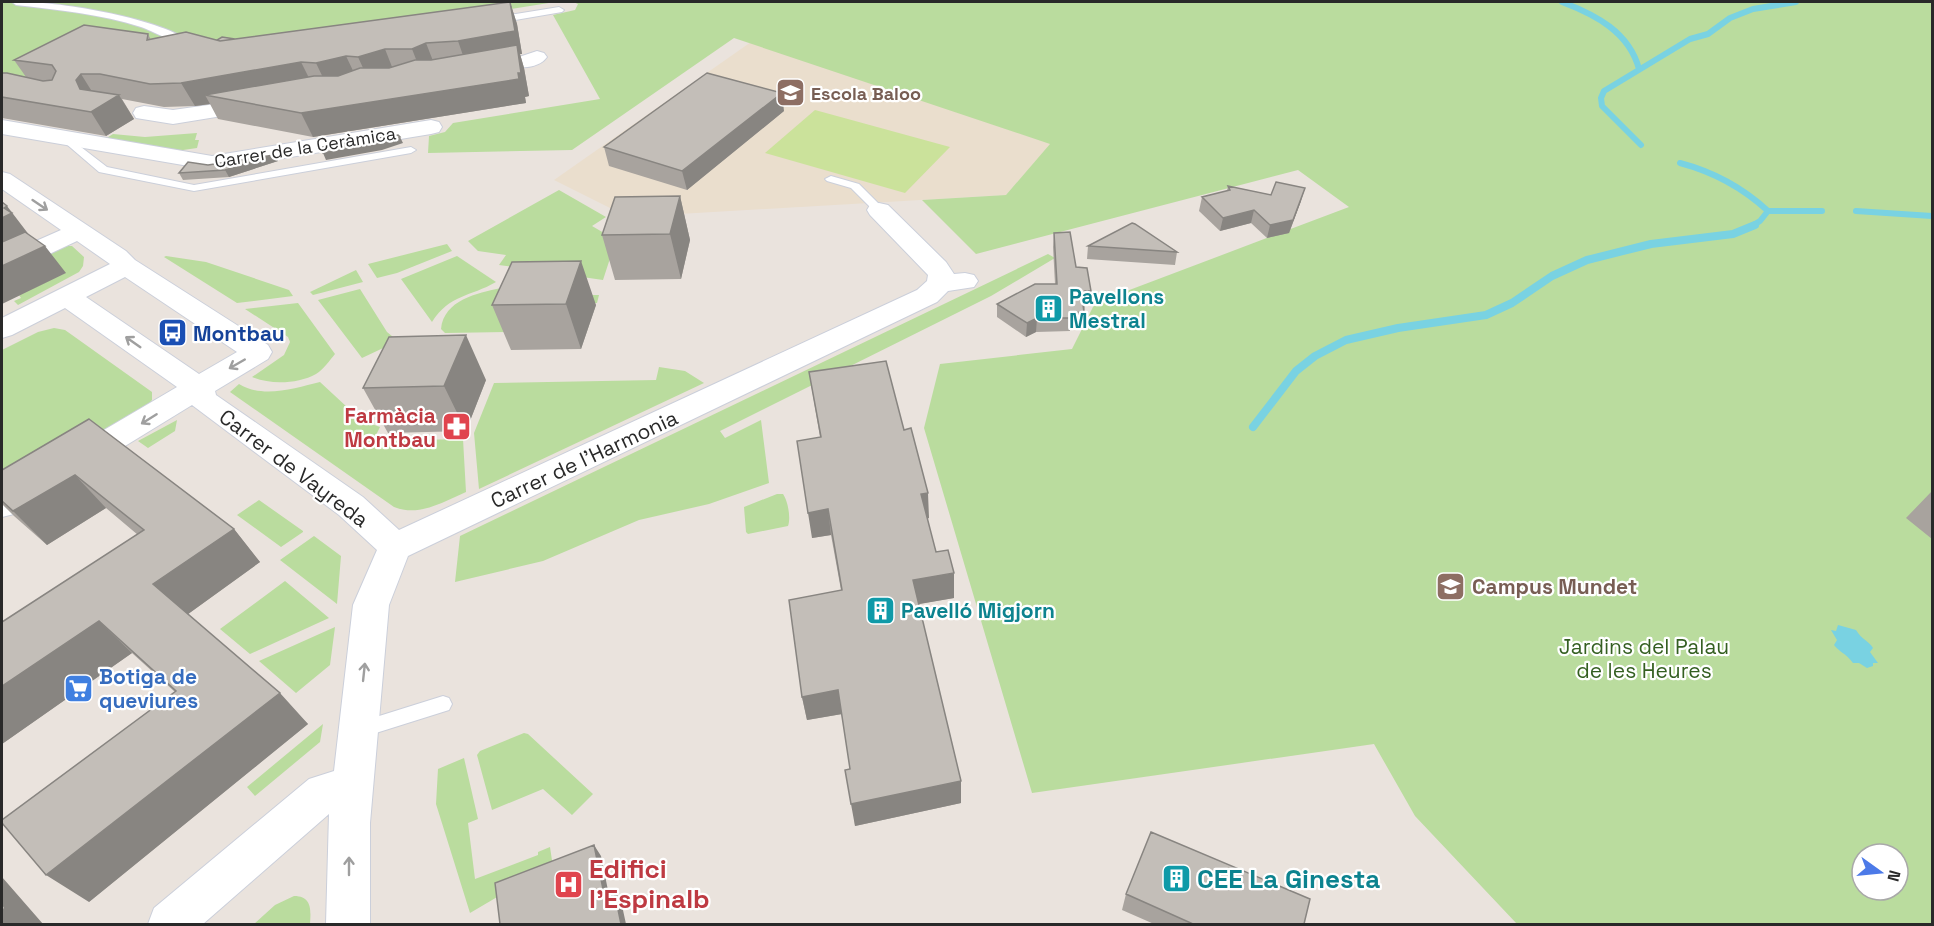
<svg xmlns="http://www.w3.org/2000/svg" width="1934" height="926" font-family="'Space Grotesk',sans-serif">
<style>
.education{fill:#eadecd}
.green{fill:#badc9e;fill-rule:evenodd}
.pitch{fill:#cbe29b}
.water{fill:#79d2e2}
.lines{fill:none;stroke-linecap:round;stroke-linejoin:round}
.stream-far1{stroke:#79d2e2;stroke-width:6}
.stream{stroke:#79d2e2;stroke-width:8}
.lane-casing{stroke:#cbcfda;stroke-width:2}
.street-casing{stroke:#cbcfda;stroke-width:2}
.lane{fill:#fff;fill-rule:evenodd}
.street{fill:#fff;fill-rule:evenodd}
.wall{fill:#a8a39e}
.shaded-wall{fill:#888581}
.building{fill:#c3beb8;stroke:#888581;stroke-width:1.5}
.oneway{stroke:#9f9f9f}
.labels{text-anchor:middle;dominant-baseline:central;stroke-width:4.5;stroke-linejoin:round;paint-order:stroke}
.far-education-label{font-size:18px;font-weight:bold;fill:#785e54;stroke:#fff;text-anchor:start}
.far-street-label{font-size:18px;fill:#292929;stroke:#fff}
.culture-label{font-size:21px;font-weight:bold;fill:#0d838f;stroke:#fff;text-anchor:start}
.transit-label{font-size:21px;font-weight:bold;fill:#164399;stroke:#fff;text-anchor:start}
.health-label{font-size:21px;font-weight:bold;fill:#be3a42;stroke:#fff;text-anchor:end}
.street-label{font-size:21px;fill:#292929;stroke:#fff}
.education-label{font-size:21px;font-weight:bold;fill:#785e54;stroke:#fff;text-anchor:start}
.park-label{font-size:21px;fill:#345f21;stroke:#fff}
.shop-label{font-size:21px;font-weight:bold;fill:#366cbe;stroke:#fff;text-anchor:start}
.near-health-label{font-size:26px;font-weight:bold;fill:#be3a42;stroke:#fff;text-anchor:start}
.near-culture-label{font-size:26px;font-weight:bold;fill:#0d838f;stroke:#fff;text-anchor:start}
</style>
<rect width="100%" height="100%" fill="#eae3dd"/>
<path class="education" d="M751,42l300,102 -45,51 -378,22 -74,-37z"/>
<path class="green" d="M2,2h553l-213,34 -311,41 -29,6z
M573,2h1359v922h-415l-102,-108 -41,-72 -342,49 -108,-365 16,-64 132,-15 23,-46 254,-96 -51,-37 -322,84 -54,-54 84,-5 44,-51 -316,-106 -162,112 -144,3 1,-17 16,-4 8,-9 147,-24 -47,-84 22,-5 3,-6zM1862,854h36v36h-36z
M197,133l-2,7h4l-2,8 -21,3 -74,-10 11,-7 32,3z
M559,190l47,27 -14,9 24,14 -13,40 -104,-15 7,-10 -28,-4 -10,-10z
M447,244l5,7 -55,22 -20,5 -9,-14z
M63,246h9l12,11 -1,9 -4,6 -61,33 -4,-4 7,-3 -2,-3 46,-22 -63,1z
M1048,254l7,4 -64,38 -271,135 5,7 36,-18 8,63 -60,21 -70,16 -96,41 -88,21 5,-46z
M166,256l40,6 83,28 4,6 -56,7 -73,-46z
M457,256l39,26c-26,15 -46,12 -64,40l-31,-43z
M356,270l7,12 -50,13 -3,-3z
M501,288l91,7h7l-2,8 -80,1 -11,28 -61,1 -4,-4c3,-29 36,-36 60,-41z
M360,289l27,43 11,9 -36,17 -44,-58z
M298,303l37,51c-5,6 -12,16 -19,20 -18,10 -46,11 -64,3l32,-22 6,-13 -2,-5 -43,-28z
M54,328l11,2 87,62v8l-4,5 -146,86v-141l36,-18z
M659,367l26,4 19,12 -225,106 -5,-56 20,-50 162,-3z
M320,382l41,38 19,7 -7,14 90,-2 3,53c-23,10 -47,25 -72,15l-164,-115 9,-8c24,15 56,4 81,-2z
M177,420l-2,11 -27,17 -10,-7z
M777,494h6c5,7 8,24 5,32l-40,8 -2,-2 -2,-25z
M259,500l44,31v1l-22,15 -44,-32z
M314,536l27,20 -4,48 -57,-44z
M285,581l44,37 -79,36 -30,-25z
M335,627l-5,38 -34,28 -37,-32z
M323,724l-3,18 -65,54 -8,-9z
M524,733l4,1 65,60 -21,21 -29,-26 -51,21 -15,-55 3,-4z
M464,758l14,61 -10,4 7,56 63,-24v-3l12,-5 4,27 -50,19 -34,20 -34,-109 2,-35z
M294,896c18,0 17,14 16,28h-56l21,-19z"/>
<path class="pitch" d="M815,110l135,37 -45,46 -140,-40z"/>
<path class="water" d="M1838,625l18,5c6,10 12,10 17,18l-3,4 8,11h-5v3l-6,2 -8,-5h-6c-7,-10 -14,-11 -19,-18l3,-5 -6,-10 5,1z"/>
<g class="lines">
<path class="stream-far1" d="M1562,2c34,13 67,30 77,67
M1641,145l-39,-39 -1,-8 3,-7 86,-52 18,-5 22,-16 23,-9 43,-7
M1680,163c34,9 62,24 88,48l-8,10 -8,5
M1768,211h54
M1856,211l76,5"/>
<path class="stream" d="M1253,427l43,-56 19,-15 31,-16 52,-12 88,-13 26,-12 40,-27 35,-16 64,-16 82,-10 22,-9"/>
<defs>
<path id="lane" d="M12,2c39,-2 151,16 181,42 -8,5 -40,-13 -52,-17 -40,-13 -83,-17 -125,-22z
M559,7l5,3 -2,2 -65,11 -5,-3 5,-3z
M68,137l39,30 87,18 217,-38 5,3 -5,3 -217,38 -95,-19 -35,-30v-4z
M831,176l28,8 26,26 -2,2h-8l-24,-24 -24,-7 -2,-2z
M443,696l6,2 3,6 -3,6 -89,28 -7,-2 -2,-6 2,-6 7,-2z"/>
<path id="street" d="M537,51l7,2 3,4c-6,9 -21,12 -31,9l-3,-4 3,-4z
M257,98l8,1 3,5 -3,5 -92,15 -37,-6 -3,-5 3,-5 8,-2 29,4z
M2,120l210,36 219,-36 8,2 3,5 -3,5 -8,2 -219,36 -210,-36z
M2,172l8,2 116,77 9,9 133,85 4,7 -4,7 -53,32 1,4 147,102 36,33 518,-240 10,-9 1,-6 -58,-60 -3,-5 3,-5 9,-2 9,2 58,57 8,12 11,-1 9,2 4,6 -4,6 -26,4 -11,11 -529,254 -19,49 -19,218v101h-44l3,-110 -126,110h-55l6,-16 155,-129 25,-8 19,-166 24,-55 -38,-35 -147,-110 -178,109 -12,3v-27l175,-103 -112,-79 -53,27 -10,3v-20l108,-54 -33,-23 -66,31 -9,2v-18l59,-26 -59,-41zM125,277l112,75 -38,22 -113,-77z"/>
</defs>
<use href="#lane" class="lane-casing"/>
<use href="#street" class="street-casing"/>
<use href="#lane" class="lane"/>
<use href="#street" class="street"/>
</g>
<path class="wall" d="M510,2l7,22 5,30h-2l4,14 5,28 -4,1 1,6 -213,34 -95,-18 -8,-15 -15,2 -31,1 -42,-8 12,20 -28,17 -104,-18v1v-46l24,4 -12,-17 134,-26 3,6h66l18,-1z
M784,111l-97,79 -78,-24 -5,-19z
M274,155l4,6 -49,16 -46,3 -4,-7 29,-8z
M1228,186l73,15 -12,32 -22,5 -16,-15 -31,8 -21,-20 3,-14 25,-6z
M680,196l10,44 -9,39 -66,1 -13,-45z
M1054,233l37,58 -2,14h-4l-2,21h-13v5l-34,1 -10,5 -29,-20v-13l58,-20 -2,-37z
M1088,246l89,6 -2,13 -88,-6z
M512,262l84,43 -15,44 -70,1 -19,-45z
M809,372l95,58 25,88 -2,1 9,33 18,46 -36,6 43,177v22l-106,23 -5,-57 -8,-55 -35,6 -5,-23 39,-107 -10,-55 -19,3 8,-101z
M486,380l-20,51 -78,2 -25,-45z
M89,419l145,110 26,33 -72,52 120,110 -219,178 86,-210 -43,-39 -130,91 136,-209 -32,-27 -59,37 -33,-29 -12,-12v-34z
M1932,491v48l-26,-21z
M1126,894l178,30h-150l-32,-14z"/>
<path class="shaded-wall" d="M510,2l7,22 5,30h-2l4,14 5,28 -4,1 1,6 -213,34 -12,-24 165,-49 -8,-23z
M426,43l9,23 -14,6 -9,-23z
M385,49l9,23 -25,9 -11,-24z
M346,56l11,23 -30,7 -11,-23z
M301,62l12,24 -108,9 5,9 -15,2 -14,-23z
M81,74l15,24 23,-3 15,24 -28,17 -15,-24 -15,-32z
M782,93l2,18 -97,79 -5,-19z
M400,137l3,6 -21,7 -56,10 -3,-7z
M274,155l4,6 -49,16 -4,-7z
M1305,188l-4,13 -12,32 -22,5 3,-13z
M680,196l10,44 -9,39 -11,-45z
M7,206l26,34 -31,14v-36l2,-10z
M1254,210l-3,13 -31,8 3,-13z
M45,246l21,27 -64,31v-38z
M581,261l15,44 -15,44 -15,-45z
M1037,318l-1,14 -10,5 1,-14z
M466,335l20,45 -20,51 -22,-45z
M75,475l31,33 -59,37 -34,-34z
M928,493l1,25 -7,1 -1,-25z
M828,509l3,26 -19,3 -4,-25z
M234,529l26,33 -76,55 -31,-33z
M954,573v25l-40,7 -1,-25z
M99,621l33,32 -130,91v-58z
M838,690l4,24 -35,6 -5,-23z
M280,693l28,31 -219,178 -43,-27z
M961,781v22l-106,23 -4,-22z
M594,845l7,11 10,49 -7,-11z
M2,877l41,47h-41z
M614,890l7,11 5,23h-5z"/>
<path class="building" d="M510,2l5,29 -57,10 -32,2 -14,6h-27l-27,8 -12,-1 -30,7 -15,-1 -120,21 -31,1 -50,-10h-19l-5,6 4,9 39,6 -28,17 -89,-15v-24h5l36,8 9,-1 4,-9 -4,-6 -38,-5 70,-35 64,9 -1,6 39,-8 34,9z
M222,37l13,2 -15,2 -3,-1z
M517,45l4,28h-3l1,6 -218,34 -96,-18 109,-19h24l22,-8h29l26,-8h16z
M707,73l75,20 -100,78 -78,-24z
M398,135l2,2 -21,6 -56,10v-6z
M274,155l-49,15 -46,3 9,-11 20,3z
M1276,182l29,6 -12,32 -23,5 -16,-15 -31,8 -21,-21 28,-7 -2,-4 43,9z
M680,196l-10,38 -68,1 13,-38z
M2,202l5,4 -3,2 8,5 -10,5z
M1132,223l3,1 42,28 -89,-6z
M25,232l20,14 -43,20v-24z
M1070,232l6,35 11,1 4,23h-6l1,7h-4l2,14 -13,1v5h-34l-10,5 -30,-19 38,-20h22l-3,-51z
M581,261l-15,43 -74,1 20,-43z
M466,335l-22,51 -81,2 26,-51z
M886,361l18,69 7,-2 17,65 -7,1 15,58 12,-2 6,23 -41,7 48,201 -110,23 -6,-34 5,-1 -12,-79 -36,7 -13,-97 53,-10 -14,-81 -20,4 -11,-72 24,-4 -12,-65z
M89,419l145,110 -81,55 127,109 -234,182 -44,-52v-3l174,-129 -77,-70 -97,65v-64l142,-92 -69,-55 -62,36 -11,-10v-31z
M1151,832l159,67 -6,25h-111l-67,-30z
M594,845l10,49 10,-4 7,34h-121l-5,-41z
M2,903l3,5 -3,3z"/>
<defs><path id="oneway-shaft" d="M-6 0H5M1.5-3L5.5 0L1.5 3" fill="none" stroke-width="1.6" stroke-linecap="round" stroke-linejoin="round" transform="scale(1.5)"/></defs>
<g class="oneway">
<use href="#oneway-shaft" transform="translate(40 205) rotate(34)"/>
<use href="#oneway-shaft" transform="translate(133 342) rotate(-145)"/>
<use href="#oneway-shaft" transform="translate(237 364) rotate(150)"/>
<use href="#oneway-shaft" transform="translate(149 419) rotate(148)"/>
<use href="#oneway-shaft" transform="translate(364 672) rotate(-84)"/>
<use href="#oneway-shaft" transform="translate(349 866) rotate(-90)"/>
</g>
<defs>
<symbol id="school-square" viewBox="-11 -11 22 22"><rect x="-9" y="-9" width="18" height="18" rx="4" fill="#8d6e63" stroke="#fff"/><path d="M0-5L7-2L0 1L-7-2ZM-4 1L0 2.5L4 1V4Q0 6-4 4Z" fill="#fff"/></symbol>
<symbol id="building-square" viewBox="-11 -11 22 22"><rect x="-9" y="-9" width="18" height="18" rx="4" fill="#0f9aa8" stroke="#fff"/><path d="M-4-6H4V6H1V3H-1V6H-4ZM-2.5-4.3h1.7v1.8h-1.7ZM.8-4.3h1.7v1.8H.8ZM-2.5-1h1.7V.8h-1.7ZM.8-1h1.7V.8H.8Z" fill="#fff"/></symbol>
<symbol id="bus-square" viewBox="-11 -11 22 22"><rect x="-9" y="-9" width="18" height="18" rx="4" fill="#1a4fb4" stroke="#fff"/><path d="M-5-6H5V4H4V6H2V4H-2V6H-4V4H-5ZM-3.5-4V0h7V-4ZM-3.5 1.2v1.5H-2V1.2ZM2 1.2v1.5H3.5V1.2Z" fill="#fff"/></symbol>
<symbol id="pharmacy-square" viewBox="-11 -11 22 22"><rect x="-9" y="-9" width="18" height="18" rx="4" fill="#e0444e" stroke="#fff"/><path d="M-2-6h4v4h4v4h-4v4h-4v-4h-4v-4h4Z" fill="#fff"/></symbol>
<symbol id="university-square" viewBox="-11 -11 22 22"><rect x="-9" y="-9" width="18" height="18" rx="4" fill="#8d6e63" stroke="#fff"/><path d="M0-5L7-2L0 1L-7-2ZM-4 1L0 2.5L4 1V4Q0 6-4 4Z" fill="#fff"/></symbol>
<symbol id="supermarket-square" viewBox="-11 -11 22 22"><rect x="-9" y="-9" width="18" height="18" rx="4" fill="#3f7fe0" stroke="#fff"/><path d="M-6-5.5h2.5l.6 2H6L4.5 2H-2.5L-4.4-4H-6ZM-1.5 3.2a1.3 1.3 0 1 0 .1 0ZM3 3.2a1.3 1.3 0 1 0 .1 0Z" fill="#fff"/></symbol>
<symbol id="hospital-square" viewBox="-11 -11 22 22"><rect x="-9" y="-9" width="18" height="18" rx="4" fill="#e0444e" stroke="#fff"/><path d="M-5-5h3v3.5h4V-5h3V5h-3V1.5h-4V5h-3Z" fill="#fff"/></symbol>
</defs>
<g fill-rule="evenodd">
<use href="#school-square" x="774" y="76" width="33" height="33"/>
<use href="#building-square" x="1032" y="292" width="33" height="33"/>
<use href="#bus-square" x="156" y="316" width="33" height="33"/>
<use href="#pharmacy-square" x="440" y="410" width="33" height="33"/>
<use href="#university-square" x="1434" y="570" width="33" height="33"/>
<use href="#building-square" x="864" y="594" width="33" height="33"/>
<use href="#supermarket-square" x="62" y="672" width="33" height="33"/>
<use href="#building-square" x="1160" y="862" width="33" height="33"/>
<use href="#hospital-square" x="552" y="868" width="33" height="33"/>
</g>
<g class="labels">
<g class="far-education-label">
<text x="811" y="93">Escola Baloo</text>
</g>
<g class="far-street-label">
<text transform="translate(305 147) rotate(-9)">Carrer de la Ceràmica</text>
</g>
<g class="culture-label">
<text x="1069" y="296">Pavellons<tspan x="1069" dy="24">Mestral</tspan></text>
<text x="901" y="610">Pavelló Migjorn</text>
</g>
<g class="transit-label">
<text x="193" y="333">Montbau</text>
</g>
<g class="health-label">
<text x="436" y="415">Farmàcia<tspan x="436" dy="24">Montbau</tspan></text>
</g>
<g class="street-label">
<text transform="translate(584 459) rotate(-25)">Carrer de l'Harmonia</text>
<text transform="translate(294 468) rotate(37)">Carrer de Vayreda</text>
</g>
<g class="education-label">
<text x="1472" y="586">Campus Mundet</text>
</g>
<g class="park-label">
<text x="1644" y="646">Jardins del Palau<tspan x="1644" dy="24">de les Heures</tspan></text>
</g>
<g class="shop-label">
<text x="99" y="676">Botiga de<tspan x="99" dy="24">queviures</tspan></text>
</g>
<g class="near-health-label">
<text x="589" y="869">Edifici<tspan x="589" dy="30">l'Espinalb</tspan></text>
</g>
<g class="near-culture-label">
<text x="1197" y="879">CEE La Ginesta</text>
</g>
</g>
<rect width="1934" height="926" fill="none" stroke="#292929" stroke-width="6"/>
<g transform="translate(1880 872) rotate(105)"><circle r="28" fill="#ffffff" stroke="#a9a9a9" stroke-width="1.5"/>
<path d="M0-4.5L10 22L0 15L-10 22Z" fill="#4c7ae8"/>
<text y="-9" font-size="16" font-weight="bold" text-anchor="middle" fill="#292929">N</text>
</g>
</svg>
